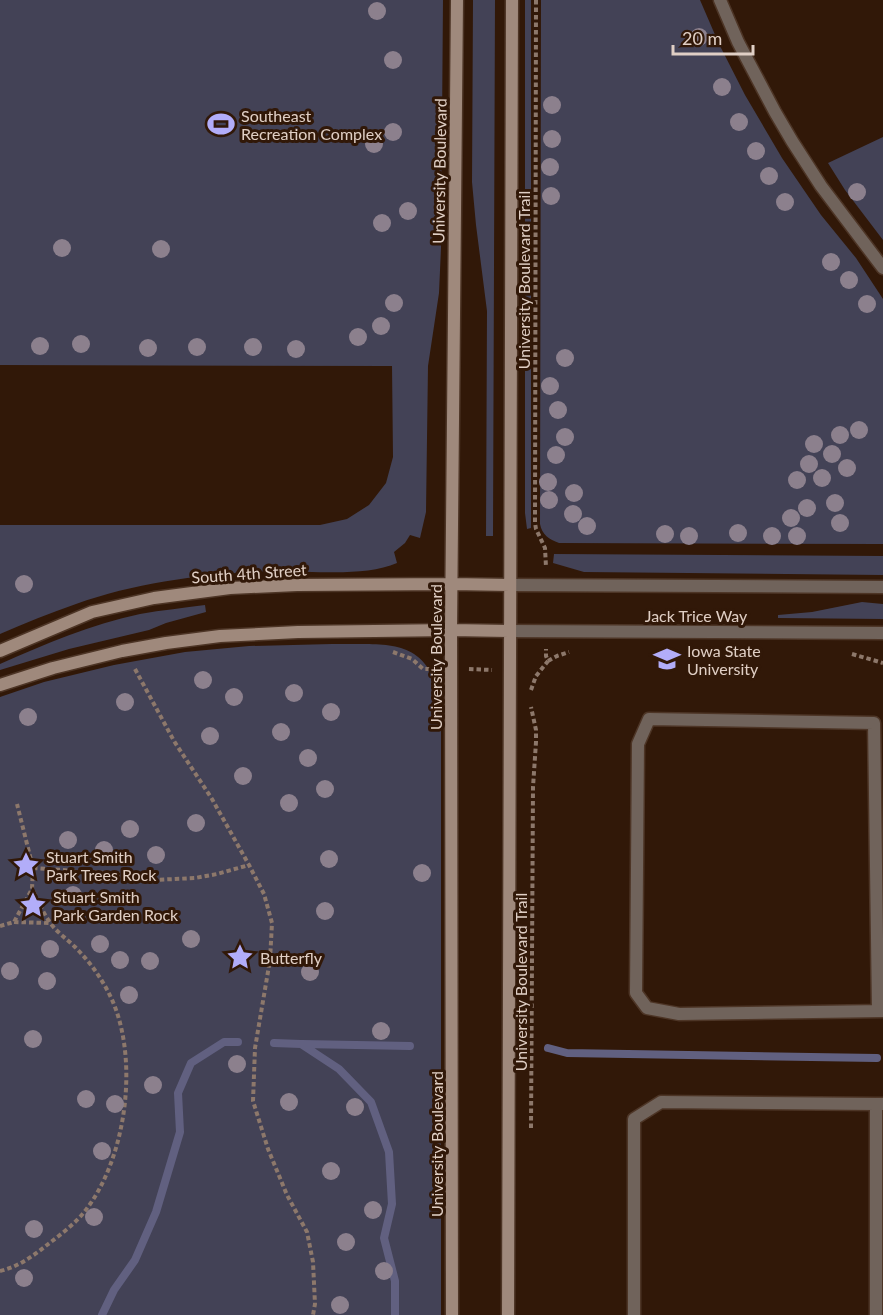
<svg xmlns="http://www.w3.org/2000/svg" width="883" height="1315" font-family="Lato,sans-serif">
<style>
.green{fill:#434256}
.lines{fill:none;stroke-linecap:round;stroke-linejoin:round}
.stream{stroke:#616080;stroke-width:8}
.service-casing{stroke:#4d3526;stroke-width:15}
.tertiary-casing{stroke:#4d3526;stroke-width:15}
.secondary-casing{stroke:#4d3526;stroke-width:15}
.path{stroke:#8d786b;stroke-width:4;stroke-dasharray:4.5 3;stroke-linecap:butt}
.service{stroke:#70635b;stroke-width:12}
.tertiary{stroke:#70635b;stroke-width:12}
.secondary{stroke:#9f897c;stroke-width:12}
.tree{fill:#8c808d}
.labels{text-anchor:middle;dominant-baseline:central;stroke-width:6;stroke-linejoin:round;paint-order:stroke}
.poi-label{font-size:16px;fill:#e0cfc5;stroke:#311808;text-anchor:start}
.street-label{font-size:16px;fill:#e0cfc5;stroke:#311808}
</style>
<rect width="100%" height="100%" fill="#311808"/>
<path class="green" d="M0,0h443l-2,248 -2,45 -11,73 -2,146 -6,26 -10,-3 -5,8 -11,9 3,11c-34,15 -90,7 -127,8 -65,3 -133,11 -194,33 -26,9 -51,19 -76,30v-109h320l27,-6 22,-14 17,-22 7,-26 -1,-91 -392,-1z
M473,0h22l-2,536h-7l1,-225 -11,-86 -4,-43z
M525,0h6v528l-4,1 -2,-16z
M541,0h159l19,44 26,51 37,63 39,57 35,43 27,41v245l-324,-1c-10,-4 -17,-8 -19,-19z
M883,137v103l-38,-50 -17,-27z
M554,554l329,2v19l-299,-3 -31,-9z
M862,602l21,2v15l-105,-1v-3l34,-3z
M205,605l1,7 -40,11 -17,7 -80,19 -69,21v-6c45,-20 92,-40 140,-50 22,-4 44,-6 65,-9z
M332,644c55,1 94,-9 109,57v614h-441v-618l44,-15 70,-17 71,-13 64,-6z"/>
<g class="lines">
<path class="stream" d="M274,1043l27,1 38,25 32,33 18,50 3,52 -8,34 11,43v34
M302,1044l108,2
M548,1048l19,5 310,5
M102,1315l12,-25 21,-30 21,-48 24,-80 -2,-39 13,-30 33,-21h14"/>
<defs>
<path id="service" d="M720,0l18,42 37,70 17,29 29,45 62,82
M878,1010l-4,-287 -225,-4 -11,25 -2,249 11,15 32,6 204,-3
M634,1315v-196l27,-17 215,2
M876,1315v-211h7"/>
<path id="tertiary" d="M510,585l373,2
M509,631l374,2"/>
<path id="secondary" d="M0,651l92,-39 62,-14 76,-10 67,-3 155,-1 58,1
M0,685l53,-17 69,-17 44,-8 54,-7 78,-4 153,-2 58,1
M452,1315l-1,-685 6,-630
M508,1315l4,-1315"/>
</defs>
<use href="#service" class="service-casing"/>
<use href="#tertiary" class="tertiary-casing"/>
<use href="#secondary" class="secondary-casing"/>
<path class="path" d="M536,0l-1,523 1,6 9,19 1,19
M393,652l19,7 11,10h9
M852,654l31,9
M548,661l9,-5 12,-4
M135,669l39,72 38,58 37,66 15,29 8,29 -2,37 -15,88 -2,53 15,48 19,46 20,37 6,30 2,42 -2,11
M469,669l23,1
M531,690l5,-14 12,-15 -2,-5v-7
M33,868l87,6 34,6 41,-2 22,-4 32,-9
M14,922l35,1
M0,926l14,-4 18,-33 1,-21 -16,-64
M531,1128l2,-341 3,-45v-12l-5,-23
M0,1271c18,-4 33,-15 47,-26 13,-10 28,-21 38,-34 40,-51 53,-143 30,-204 -9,-23 -23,-43 -40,-60 -8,-8 -20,-16 -26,-26 -7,-10 -11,-21 -17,-32"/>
<use href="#service" class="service"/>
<use href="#tertiary" class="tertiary"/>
<use href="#secondary" class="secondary"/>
</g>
<g class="tree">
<circle cx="377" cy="11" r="9"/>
<circle cx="699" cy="37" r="9"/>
<circle cx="393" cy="60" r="9"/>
<circle cx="722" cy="87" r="9"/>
<circle cx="552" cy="105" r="9"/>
<circle cx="739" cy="122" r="9"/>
<circle cx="393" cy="132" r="9"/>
<circle cx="552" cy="139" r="9"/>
<circle cx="374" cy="144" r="9"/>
<circle cx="756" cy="151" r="9"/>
<circle cx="550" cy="167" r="9"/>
<circle cx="769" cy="176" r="9"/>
<circle cx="857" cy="192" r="9"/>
<circle cx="551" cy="196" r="9"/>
<circle cx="785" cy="202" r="9"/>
<circle cx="408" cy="211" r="9"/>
<circle cx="382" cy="223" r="9"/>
<circle cx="62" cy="248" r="9"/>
<circle cx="161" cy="249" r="9"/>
<circle cx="831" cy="262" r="9"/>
<circle cx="849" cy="280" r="9"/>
<circle cx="394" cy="303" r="9"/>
<circle cx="867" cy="304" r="9"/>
<circle cx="381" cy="326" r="9"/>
<circle cx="358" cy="337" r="9"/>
<circle cx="81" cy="344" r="9"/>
<circle cx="40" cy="346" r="9"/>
<circle cx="197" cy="347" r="9"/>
<circle cx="253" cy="347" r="9"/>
<circle cx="148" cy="348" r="9"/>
<circle cx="296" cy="349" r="9"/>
<circle cx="565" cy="358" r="9"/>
<circle cx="550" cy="386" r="9"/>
<circle cx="558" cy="410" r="9"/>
<circle cx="859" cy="430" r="9"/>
<circle cx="840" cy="435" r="9"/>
<circle cx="565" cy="437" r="9"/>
<circle cx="814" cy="444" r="9"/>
<circle cx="832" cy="454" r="9"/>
<circle cx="556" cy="455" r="9"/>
<circle cx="809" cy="464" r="9"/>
<circle cx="847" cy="468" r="9"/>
<circle cx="822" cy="478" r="9"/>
<circle cx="797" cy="480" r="9"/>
<circle cx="548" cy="482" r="9"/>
<circle cx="574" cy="493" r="9"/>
<circle cx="549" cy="500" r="9"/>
<circle cx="835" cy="503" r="9"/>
<circle cx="807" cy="508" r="9"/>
<circle cx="573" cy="514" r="9"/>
<circle cx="791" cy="518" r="9"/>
<circle cx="840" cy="523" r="9"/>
<circle cx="587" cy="526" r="9"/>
<circle cx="738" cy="533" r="9"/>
<circle cx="665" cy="534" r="9"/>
<circle cx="689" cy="536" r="9"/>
<circle cx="772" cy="536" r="9"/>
<circle cx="797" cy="536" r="9"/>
<circle cx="24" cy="584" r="9"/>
<circle cx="203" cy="680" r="9"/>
<circle cx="294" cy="693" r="9"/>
<circle cx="234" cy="697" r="9"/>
<circle cx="125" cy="702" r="9"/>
<circle cx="331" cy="712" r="9"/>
<circle cx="28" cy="717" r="9"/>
<circle cx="281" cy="732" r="9"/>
<circle cx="210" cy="736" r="9"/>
<circle cx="308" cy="758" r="9"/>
<circle cx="243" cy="776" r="9"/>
<circle cx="325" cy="789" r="9"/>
<circle cx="289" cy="803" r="9"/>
<circle cx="196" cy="823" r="9"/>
<circle cx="130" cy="829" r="9"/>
<circle cx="68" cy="840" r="9"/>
<circle cx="104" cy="850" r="9"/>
<circle cx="156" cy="855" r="9"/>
<circle cx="329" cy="859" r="9"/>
<circle cx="422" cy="873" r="9"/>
<circle cx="73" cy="895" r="9"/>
<circle cx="325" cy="911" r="9"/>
<circle cx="191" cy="939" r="9"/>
<circle cx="100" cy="944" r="9"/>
<circle cx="50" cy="949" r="9"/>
<circle cx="120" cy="960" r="9"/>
<circle cx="150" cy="961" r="9"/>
<circle cx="10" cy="971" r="9"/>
<circle cx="310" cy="972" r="9"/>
<circle cx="47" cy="981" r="9"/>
<circle cx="129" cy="995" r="9"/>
<circle cx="381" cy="1031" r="9"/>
<circle cx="33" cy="1039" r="9"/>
<circle cx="237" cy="1064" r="9"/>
<circle cx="153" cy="1085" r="9"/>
<circle cx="86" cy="1099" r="9"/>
<circle cx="289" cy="1102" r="9"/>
<circle cx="115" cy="1104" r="9"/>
<circle cx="355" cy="1107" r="9"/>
<circle cx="102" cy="1151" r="9"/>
<circle cx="331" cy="1171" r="9"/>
<circle cx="373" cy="1210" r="9"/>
<circle cx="94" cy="1217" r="9"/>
<circle cx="34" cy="1229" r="9"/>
<circle cx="346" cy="1242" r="9"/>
<circle cx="384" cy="1271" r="9"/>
<circle cx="24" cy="1278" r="9"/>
<circle cx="340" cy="1305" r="9"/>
</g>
<defs>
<symbol id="stadium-bare" viewBox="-9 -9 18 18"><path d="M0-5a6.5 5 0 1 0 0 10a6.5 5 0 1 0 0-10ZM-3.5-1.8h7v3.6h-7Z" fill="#b2adf9" stroke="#311808" stroke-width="2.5" paint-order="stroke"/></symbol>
<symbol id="university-bare" viewBox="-9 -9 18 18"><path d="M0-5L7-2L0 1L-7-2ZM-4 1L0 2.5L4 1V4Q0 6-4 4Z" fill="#b2adf9" stroke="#311808" stroke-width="2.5" paint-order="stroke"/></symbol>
<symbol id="sight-bare" viewBox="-9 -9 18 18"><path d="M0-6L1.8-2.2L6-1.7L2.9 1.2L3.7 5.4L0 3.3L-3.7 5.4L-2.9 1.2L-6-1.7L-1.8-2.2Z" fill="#b2adf9" stroke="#311808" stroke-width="2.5" paint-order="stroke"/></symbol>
</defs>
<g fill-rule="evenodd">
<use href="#stadium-bare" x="202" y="105" width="38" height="38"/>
<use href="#university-bare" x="648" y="640" width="38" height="38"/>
<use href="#sight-bare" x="7" y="846" width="38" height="38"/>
<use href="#sight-bare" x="14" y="886" width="38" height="38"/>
<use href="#sight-bare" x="221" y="938" width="38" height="38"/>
</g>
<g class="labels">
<g class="poi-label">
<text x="241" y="115">Southeast<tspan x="241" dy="18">Recreation Complex</tspan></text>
<text x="687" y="650">Iowa State<tspan x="687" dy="18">University</tspan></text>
<text x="46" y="856">Stuart Smith<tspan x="46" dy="18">Park Trees Rock</tspan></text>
<text x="53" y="896">Stuart Smith<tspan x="53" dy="18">Park Garden Rock</tspan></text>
<text x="260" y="957">Butterfly</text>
</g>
<g class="street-label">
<text transform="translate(439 171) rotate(-89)">University Boulevard</text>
<text transform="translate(523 280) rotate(-90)">University Boulevard Trail</text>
<text transform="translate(249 573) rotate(-4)">South 4th Street</text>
<text x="696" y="615">Jack Trice Way</text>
<text transform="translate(435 657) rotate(-90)">University Boulevard</text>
<text transform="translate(520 982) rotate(-90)">University Boulevard Trail</text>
<text transform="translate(436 1144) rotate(-90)">University Boulevard</text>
</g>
</g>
<path d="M673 45v9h80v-9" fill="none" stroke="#e0cfc5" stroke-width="3"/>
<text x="682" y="45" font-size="18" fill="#e0cfc5" stroke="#311808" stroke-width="4.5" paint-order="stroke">20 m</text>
</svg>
